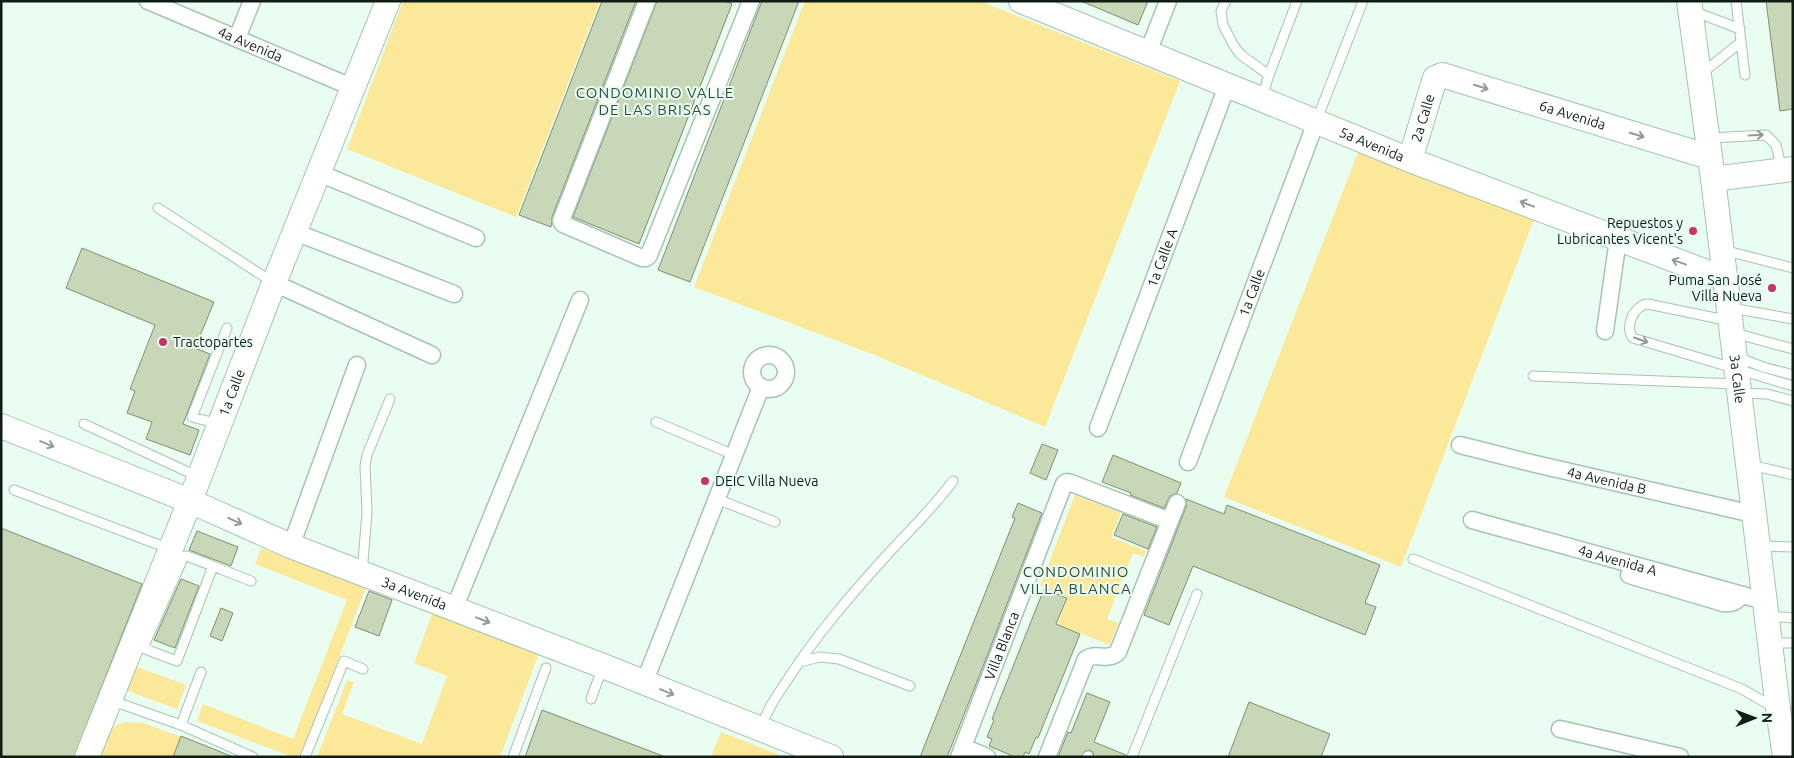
<svg xmlns="http://www.w3.org/2000/svg" width="1794" height="758" font-family="Ubuntu,sans-serif">
<style>
.green{fill:#fbe999}
.building{fill:#c8d7b7;stroke:#818f71}
.lines{fill:none;stroke-linecap:round;stroke-linejoin:round}
.lane-casing{stroke:#a4c5b1;stroke-width:11}
.street-casing{stroke:#a4c5b1;stroke-width:19}
.secondary-casing{stroke:#a4c5b1;stroke-width:26}
.lane{stroke:#fff;stroke-width:9}
.street{stroke:#fff;stroke-width:16}
.secondary{stroke:#fff;stroke-width:24}
.oneway{stroke:#939996}
.poi-dot{fill:#c33666;stroke:#e9fdf0;stroke-width:2}
.labels{text-anchor:middle;dominant-baseline:central;stroke-width:4;stroke-linejoin:round;paint-order:stroke}
.street-label{font-size:14px;fill:#101d15;stroke:#e9fdf0}
.poi-label{font-size:14px;fill:#101d15;stroke:#e9fdf0;text-anchor:end}
.neighbourhood-label{font-size:15px;letter-spacing:1px;fill:#2f4d3c;stroke:#e9fdf0}
</style>
<rect width="100%" height="100%" fill="#e9fdf0"/>
<path class="green" d="M403,1h197l-84,216 -169,-68z
M805,1h175l200,80 -135,346 -173,-73 -178,-67z
M1359,150l175,69 -133,348 -177,-70z
M1075,495l46,18 -10,24 35,14 -2,6 -11,-4 -26,66 11,4 -8,22 -52,-21 10,-27 -28,-11z
M261,548l105,39 -63,165 -3,5h-7l-96,-36 6,-17 90,35 54,-139 -92,-36z
M433,612l106,41 -39,104h-183l30,-77 7,2 -12,32 80,30 25,-68 -33,-13z
M135,666l51,19 -9,24 -52,-19z
M124,722l19,1 38,14 -8,20h-74c5,-14 9,-31 25,-35z
M721,732l64,25h-74z"/>
<path class="building" d="M602,1h34l-84,216 -1,10 -32,-12z
M657,1h68l7,3 -93,240 -66,-27z
M762,1h37l-109,281 -32,-12z
M1081,1h67l-10,24z
M1766,1h27v108l-13,2z
M82,248l132,54 -19,46 15,6 -27,70 16,6 -9,25 -44,-16 6,-17 -25,-9 8,-22 -5,-2 25,-64 -89,-37z
M1042,444l16,6 -12,30 -16,-7z
M1113,455l68,28 -4,10 -7,3 -6,12 -34,-13 1,-2 -29,-11z
M1186,499l38,15 3,-9 153,60 -15,38 11,4 -11,28 -172,-69 -24,59 -25,-10 42,-108z
M1018,503l24,10 -58,151 -37,93h-27l95,-239 -3,-1z
M1123,514l34,13 -9,22 -34,-14z
M1,528l141,56 -68,173h-73z
M197,531l41,16 -7,19 -42,-16z
M181,579l18,7 -24,62 -21,-8z
M1044,589l23,9 -11,26 24,10 -42,104 -2,-1 -7,17 -4,-2 -2,5h-8l-26,-11 3,-7 -5,-2 7,-17 -2,-1z
M369,591l23,9 -13,36 -24,-9z
M221,608l12,5 -11,28 -12,-5z
M1087,693l23,9 -16,40 32,13v2h-32l-1,-5 -4,-2 -5,2 -3,5h-23l10,-25 3,1z
M1249,702l81,32 -9,23h-93z
M542,710l121,46v1h-138z
M181,736l50,20v1h-58z"/>
<g class="lines">
<defs>
<path id="lane" d="M1226,1l-5,10 2,14 11,21 7,9 28,20
M1736,1l9,74
M1693,11l47,18
M1701,74l40,-32
M1262,97l7,-22 28,-74
M1316,122l47,-121
M1710,138l56,-3 10,10 6,25
M158,208l116,75
M1723,250l70,18
M1731,308l62,11
M1730,321l-82,-17c-14,1 -24,23 -15,34l160,48
M1734,333l59,16
M1737,357l26,10 30,8
M1533,376l204,8
M1739,393l28,1 26,7
M656,422l78,33
M84,424l115,53
M219,424l-27,-7 35,-89
M1751,465l42,10
M14,490l156,59
M717,499l58,23
M1760,546l33,1
M184,556h3l26,10 -36,95 -32,-12 -1,-3z
M1413,559l329,130 33,19
M213,566l38,15
M362,573l5,-60 -2,-47 2,-11 23,-56
M1769,616l24,2
M1771,643h22
M799,662l21,-5 19,2 71,27
M591,699l12,-33
M110,700l71,25 72,32
M181,725l20,-53
M760,729c7,-19 17,-34 28,-50 28,-44 63,-84 98,-123 23,-25 47,-48 67,-75
M305,757l39,-96 19,8
M513,757l33,-89
M1087,757l1,-1
M1132,757l65,-163"/>
<g id="street">
<path id="s1" d="M148,1l206,87"/>
<path d="M647,1l-86,220 2,3 79,34h4l3,-3 102,-254"/>
<path d="M237,38l15,-37"/>
<path d="M1148,52l20,-51"/>
<path d="M319,173l157,65"/>
<path d="M295,232l159,62"/>
<path d="M274,283l158,72"/>
<path d="M1605,331l13,-92"/>
<circle cx="769" cy="372" r="17"/>
<path id="s2" d="M1098,428l129,-342"/>
<path id="s3" d="M1460,445l71,18 222,51"/>
<path id="s4" d="M1188,462l128,-340"/>
<path id="s5" d="M1472,520l292,81"/>
<path d="M291,546l66,-181"/>
<path d="M1629,575l94,28c9,1 13,-1 19,-8"/>
<path d="M454,609l126,-309"/>
<path d="M644,683l117,-296"/>
<path d="M1560,729l120,28"/>
<path d="M963,747l24,10"/>
<path id="s6" d="M959,757l105,-273 3,-2 4,1 99,38"/>
<path d="M1047,757l39,-98c10,-7 22,3 32,-7l59,-149"/>
</g>
<g id="secondary">
<path id="s7" d="M1021,1l389,159 315,119"/>
<path id="s8" d="M1689,1l24,178 65,530 7,48"/>
<path id="s9" d="M1410,160l25,-82 7,-3 267,82"/>
<path d="M1713,179l80,-10"/>
<path id="s10" d="M1,426l189,75 101,45 312,120 228,91"/>
<path id="s11" d="M87,757l103,-256 84,-218 114,-282"/>
</g>
</defs>
<use href="#lane" class="lane-casing"/>
<use href="#street" class="street-casing"/>
<use href="#secondary" class="secondary-casing"/>
<use href="#lane" class="lane"/>
<use href="#street" class="street"/>
<use href="#secondary" class="secondary"/>
</g>
<defs><path id="oneway-shaft" d="M-6 0H5M1.5-3L5.5 0L1.5 3" fill="none" stroke-width="1.6" stroke-linecap="round" stroke-linejoin="round" transform="scale(1.25)"/></defs>
<g class="oneway">
<use href="#oneway-shaft" transform="translate(1481 87) rotate(17)"/>
<use href="#oneway-shaft" transform="translate(1637 135) rotate(17)"/>
<use href="#oneway-shaft" transform="translate(1756 135) rotate(-3)"/>
<use href="#oneway-shaft" transform="translate(1527 204) rotate(-159)"/>
<use href="#oneway-shaft" transform="translate(1679 262) rotate(-160)"/>
<use href="#oneway-shaft" transform="translate(1641 340) rotate(19)"/>
<use href="#oneway-shaft" transform="translate(47 444) rotate(22)"/>
<use href="#oneway-shaft" transform="translate(235 521) rotate(24)"/>
<use href="#oneway-shaft" transform="translate(483 620) rotate(21)"/>
<use href="#oneway-shaft" transform="translate(667 692) rotate(22)"/>
</g>
<g class="poi-dot">
<circle cx="1693" cy="231" r="5"/>
<circle cx="1772" cy="288" r="5"/>
<circle cx="163" cy="342" r="5"/>
<circle cx="705" cy="481" r="5"/>
</g>
<g class="labels">
<g class="street-label">
<text stroke="none"><textPath href="#s1" startOffset="111">4a Avenida</textPath></text>
<text stroke="none"><textPath href="#s9" startOffset="230">6a Avenida</textPath></text>
<text stroke="none"><textPath href="#s9" startOffset="44">2a Calle</textPath></text>
<text stroke="none"><textPath href="#s7" startOffset="379">5a Avenida</textPath></text>
<text stroke="none"><textPath href="#s2" startOffset="182">1a Calle A</textPath></text>
<text stroke="none"><textPath href="#s4" startOffset="181">1a Calle</textPath></text>
<text stroke="none"><textPath href="#s8" startOffset="381">3a Calle</textPath></text>
<text stroke="none"><textPath href="#s11" startOffset="392">1a Calle</textPath></text>
<text stroke="none"><textPath href="#s3" startOffset="151">4a Avenida B</textPath></text>
<text stroke="none"><textPath href="#s5" startOffset="151">4a Avenida A</textPath></text>
<text stroke="none"><textPath href="#s10" startOffset="446">3a Avenida</textPath></text>
<text stroke="none"><textPath href="#s6" startOffset="119">Villa Blanca</textPath></text>
</g>
<g class="poi-label">
<text x="1683" y="223">Repuestos y<tspan x="1683" dy="16">Lubricantes Vicent's</tspan></text>
<text x="1762" y="280">Puma San José<tspan x="1762" dy="16">Villa Nueva</tspan></text>
<text x="173" y="342" text-anchor="start">Tractopartes</text>
<text x="715" y="481" text-anchor="start">DEIC Villa Nueva</text>
</g>
<g class="neighbourhood-label">
<text x="655" y="92">CONDOMINIO VALLE<tspan x="655" dy="17">DE LAS BRISAS</tspan></text>
<text x="1076" y="571">CONDOMINIO<tspan x="1076" dy="17">VILLA BLANCA</tspan></text>
</g>
</g>
<rect width="1794" height="758" fill="none" stroke="#101d15" stroke-width="5"/>
<g transform="translate(1754 718) rotate(89)" stroke="#e9fdf0" stroke-width="4" paint-order="stroke">
<path d="M0-4L9 19L0 12L-9 19Z" fill="#101d15"/>
<text y="-8" font-size="14" font-weight="bold" text-anchor="middle" fill="#101d15">N</text>
</g>
</svg>
